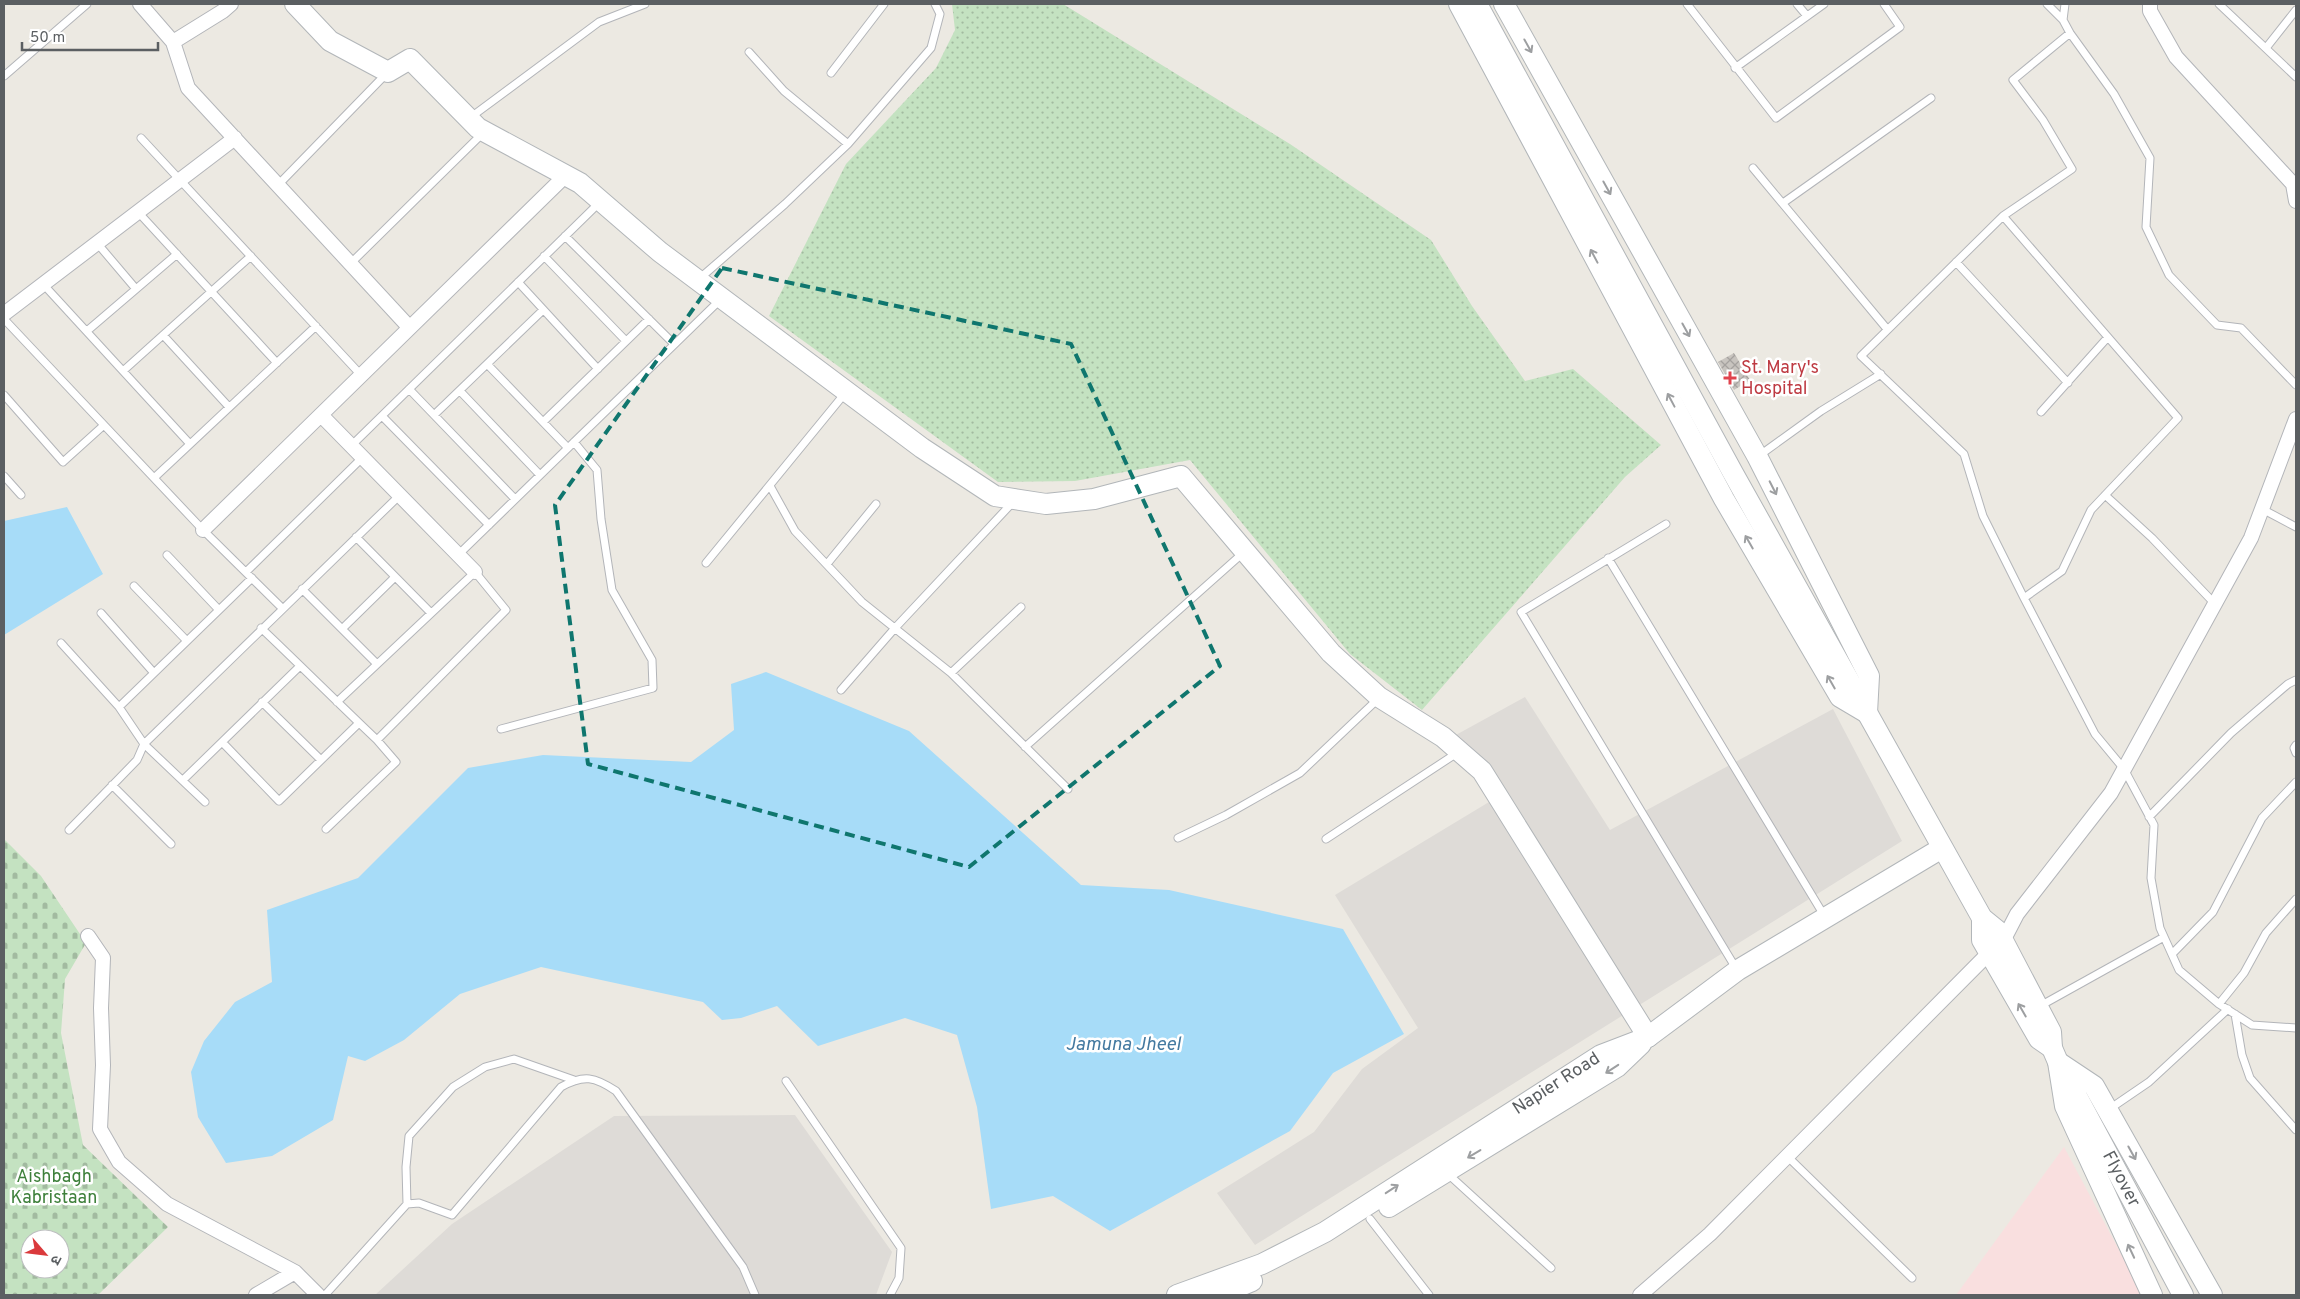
<svg xmlns="http://www.w3.org/2000/svg" width="2300" height="1299" font-family="Overpass,'Noto Sans Devanagari',sans-serif">
<style>
.industrial{fill:#dedbd7}
.medical{fill:#f9dfdf}
.grass{fill:url(#grass-dots)}
.cemetery{fill:url(#cemetery-stones);fill-rule:evenodd}
.water{fill:#a7dcf8}
.building{fill:url(#building-cross-hatch)}
.lines{fill:none;stroke-linecap:round;stroke-linejoin:round}
.lane-casing{stroke:#b3b5b9;stroke-width:9}
.street-casing{stroke:#b3b5b9;stroke-width:16}
.secondary-casing{stroke:#b2b6b9;stroke-width:22}
.lane{stroke:#fff;stroke-width:7}
.street{stroke:#fff;stroke-width:14}
.secondary{stroke:#fff;stroke-width:20}
.oneway{stroke:#9d9fa1}
.marked{fill:none;stroke:#0f766e;stroke-width:4;stroke-dasharray:10 6;stroke-linejoin:round}
.health-dot{fill:#e0444e;stroke:#fff;stroke-width:2}
.labels{text-anchor:middle;dominant-baseline:central;stroke-width:5;stroke-linejoin:round;paint-order:stroke}
.health-label{font-size:18px;fill:#be3a42;stroke:#fff;text-anchor:start}
.street-label{font-size:18px;fill:#5b5f62;stroke:#fff}
.park-label{font-size:18px;fill:#3e803b;stroke:#fff}
.water-label{font-size:19px;font-style:italic;fill:#4379a0;stroke:#fff}
</style>
<defs>
<pattern id="grass-dots" width="8" height="8" patternUnits="userSpaceOnUse" patternTransform="scale(1.25)"><rect width="8" height="8" fill="#c4e2c1"/><path d="M2 2h.1M6 6h.1" fill="none" stroke="#a2baa0" stroke-width="1.8" stroke-linecap="round"/></pattern>
<pattern id="cemetery-stones" width="16" height="16" patternUnits="userSpaceOnUse" patternTransform="scale(1.25)"><rect width="16" height="16" fill="#c4e2c1"/><path d="M2 7V4a2 2 0 0 1 4 0v3zM10 15v-3a2 2 0 0 1 4 0v3z" fill="#a2baa0"/></pattern>
<pattern id="building-cross-hatch" width="8" height="8" patternUnits="userSpaceOnUse" patternTransform="scale(1.25)"><rect width="8" height="8" fill="#c8c4bf"/><path d="M0 0l8 8M0 8l8-8" fill="none" stroke="#a5a29f"/></pattern>
</defs>
<rect width="100%" height="100%" fill="#ece9e2"/>
<path class="industrial" d="M1525,697l85,133 223,-121 69,132 -647,404 -38,-52 97,-61 48,-63 56,-41 -83,-133 154,-93 -35,-66z
M795,1115l97,137 -16,43h-501l77,-71 162,-108z"/>
<path class="medical" d="M2064,1147l79,148h-187z"/>
<path class="grass" d="M952,4h111l227,140 141,96 41,66 53,75 48,-12 88,76 -36,32 -203,233 -72,-56 -160,-194 -115,21 -77,1 -229,-166 77,-152 90,-96 19,-38z"/>
<path class="cemetery" d="M4,839l37,37 45,67 -21,36 -4,54 22,112 85,82 -70,68h-94zM30,1239h30v30h-30z"/>
<path class="water" d="M67,507l36,67 -99,61v-114z
M766,672l143,59 172,154 88,5 174,39 61,105 -71,39 -43,58 -180,100 -57,-35 -62,13 -14,-102 -20,-72 -52,-17 -87,28 -41,-40 -36,12 -19,2 -19,-18 -162,-35 -81,27 -56,46 -39,21 -17,-5 -15,64 -61,36 -46,7 -28,-46 -7,-45 13,-31 31,-39 37,-20 -5,-72 91,-32 110,-110 75,-13 148,7 43,-32 -3,-46z"/>
<path class="building" d="M1734,353l16,27 -16,10 -16,-28z"/>
<g class="lines">
<defs>
<path id="lane" d="M1687,4l89,114 124,-91 -16,-23
M1797,4l10,12
M2047,4l16,16
M2065,4l-2,16 7,13 44,61 36,64 -4,69 23,48 48,50 24,3 55,57
M2219,4l77,73
M2070,33l-57,47 30,40 29,49 -69,47 -142,140 103,98 19,62 41,82 71,136 29,35 30,56 -3,53 9,50 19,42 40,34 33,21 44,3
M2266,48l30,-38
M749,52l35,39 64,53
M1735,68l89,-64
M831,73l53,-69
M4,76l83,-72
M471,117l128,-95 46,-18
M141,138l220,237
M1753,168l134,161
M278,185l108,-111
M1783,203l148,-105
M138,212l139,151
M2003,216l175,202 -87,92 -29,61 -38,27
M565,236l109,108
M97,243l39,46
M544,256l82,85
M1956,262l112,121
M351,263l133,-131
M699,279l86,-75 63,-60 83,-96 9,-34 -5,-10
M518,282l80,87
M43,284l147,160
M4,319l199,211 79,78
M87,331l90,-77
M163,335l66,72
M487,364l81,84
M123,371l128,-115
M409,389l106,110
M460,391l80,84
M4,395l59,67 41,-37
M2041,412l67,-75
M434,415l109,-105
M382,416l107,109
M543,422l106,-103
M351,446l248,-243
M1760,455l61,-44 60,-37
M4,476l17,19
M154,478l162,-152
M770,486l25,45 67,71 89,71 117,116
M2105,495l47,43 63,66
M2262,509l34,18
M1666,524l-145,88 216,358
M356,537l75,76
M167,555l52,55
M458,555l263,-256
M1608,558l217,359
M706,563l140,-171
M827,564l49,-60
M246,572l116,-114
M134,586l53,55
M302,589l75,75
M101,613l53,60
M261,628c39,37 77,75 116,112l129,-130 -31,-38 -138,130
M342,629l53,-52
M61,643l58,64 25,37 61,58
M951,673l70,-66
M841,690l54,-62 119,-127
M262,702l59,58
M119,707l133,-129
M501,729l152,-41 -1,-28 -40,-70 -11,-71 -4,-49 -23,-28
M222,742l57,59 80,-78
M2296,745l-2,3 2,5
M1025,747l218,-194
M183,780l117,-114
M112,785l59,59
M2149,817l82,-84 57,-49 8,-4
M326,829l70,-67 -19,-22
M69,830l68,-70 7,-16 256,-249
M1178,838l48,-23 74,-42 79,-75
M1326,839l131,-86
M2172,954l41,-42 49,-94 34,-36
M2219,1004l25,-31 22,-40 30,-34
M2040,1006l124,-69
M2235,1014l7,41 8,23 46,52
M786,1081l115,167 -2,30 -9,17
M2108,1110l41,-28 79,-73
M1788,1157l124,121
M1448,1174l103,94
M407,1204l-1,-37 3,-31 44,-49 32,-20 29,-8 60,21
M1370,1219l59,76
M325,1295l82,-91 12,-1 33,12 109,-128c23,-13 34,-10 55,4l127,176 12,28"/>
<path id="street" d="M140,4l33,38 15,46 221,239
M2150,4v7l26,46 117,127 3,17
M173,42l50,-31 8,-7
M4,314l231,-176
M321,415l154,157
M203,530l363,-355
M88,936l15,22 -2,50 2,57 -3,64 19,33 48,42 128,68 23,23
M2003,941l14,-27 94,-121 140,-255 45,-119
M256,1295l39,-23
M1640,1295l70,-61 279,-281"/>
<g id="secondary">
<path d="M295,4l35,37 58,31 22,-13 68,69 102,55 80,69 262,196 73,48 51,8 48,-5 87,-23 150,177 48,44 64,40 39,34 166,266"/>
<path d="M1459,4l265,495 116,198 27,16 2,-37 -112,-220 -253,-452"/>
<path d="M1477,4l256,469 249,445 16,13 53,101 1,16 6,14 7,44 87,189"/>
<path d="M1982,918v22l57,99 13,9"/>
<path d="M2058,1062l36,24 118,209"/>
<path id="s1" d="M2065,1074l118,221"/>
<path d="M1389,1207l228,-140 24,-23"/>
<path id="s2" d="M1177,1295l85,-31 63,-32 276,-177 47,-18 90,-67 204,-122"/>
<path d="M1219,1295l33,-14"/>
</g>
</defs>
<use href="#lane" class="lane-casing"/>
<use href="#street" class="street-casing"/>
<use href="#secondary" class="secondary-casing"/>
<use href="#lane" class="lane"/>
<use href="#street" class="street"/>
<use href="#secondary" class="secondary"/>
</g>
<defs><path id="oneway-shaft" d="M-6 0H5M1.5-3L5.5 0L1.5 3" fill="none" stroke-width="1.6" stroke-linecap="round" stroke-linejoin="round" transform="scale(1.25)"/></defs>
<g class="oneway">
<use href="#oneway-shaft" transform="translate(1528 46) rotate(61)"/>
<use href="#oneway-shaft" transform="translate(1607 188) rotate(61)"/>
<use href="#oneway-shaft" transform="translate(1594 256) rotate(-118)"/>
<use href="#oneway-shaft" transform="translate(1686 330) rotate(61)"/>
<use href="#oneway-shaft" transform="translate(1671 400) rotate(-118)"/>
<use href="#oneway-shaft" transform="translate(1773 488) rotate(63)"/>
<use href="#oneway-shaft" transform="translate(1749 542) rotate(-120)"/>
<use href="#oneway-shaft" transform="translate(1831 682) rotate(-120)"/>
<use href="#oneway-shaft" transform="translate(2022 1010) rotate(-120)"/>
<use href="#oneway-shaft" transform="translate(1612 1069) rotate(147)"/>
<use href="#oneway-shaft" transform="translate(2132 1153) rotate(61)"/>
<use href="#oneway-shaft" transform="translate(1474 1154) rotate(149)"/>
<use href="#oneway-shaft" transform="translate(1392 1189) rotate(-33)"/>
<use href="#oneway-shaft" transform="translate(2131 1251) rotate(-115)"/>
</g>
<path class="marked" d="M722,268l349,76 149,322 -251,201 -381,-103 -33,-259z"/>
<path class="health-dot" d="M1727.5 370.5h5v5h5v5h-5v5h-5v-5h-5v-5h5z"/>
<g class="labels">
<g class="health-label">
<text x="1741" y="368">St. Mary's<tspan x="1741" dy="21">Hospital</tspan></text>
</g>
<g class="street-label">
<text stroke="none"><textPath href="#s2" startOffset="436">Napier Road</textPath></text>
<text stroke="none"><textPath href="#s1" startOffset="119">Flyover</textPath></text>
</g>
<g class="park-label">
<text x="54" y="1177">Aishbagh<tspan x="54" dy="21">Kabristaan</tspan></text>
</g>
<g class="water-label">
<text x="1123" y="1045">Jamuna Jheel</text>
</g>
</g>
<rect width="2300" height="1299" fill="none" stroke="#5b5f62" stroke-width="10"/>
<g transform="translate(45 1254) rotate(118)"><circle r="24" fill="#ffffff" stroke="#bdbfc0"/>
<path d="M0-4L9 19L0 12L-9 19Z" fill="#da3a3c"/>
<text y="-8" font-size="14" font-weight="bold" text-anchor="middle" fill="#5b5f62">उ</text>
</g>
<path d="M22 42v8h136v-8" fill="none" stroke="#5b5f62" stroke-width="2.5"/>
<text x="30" y="42" font-size="15" fill="#5b5f62" stroke="#ffffff" stroke-width="4" paint-order="stroke">50 m</text>
</svg>
